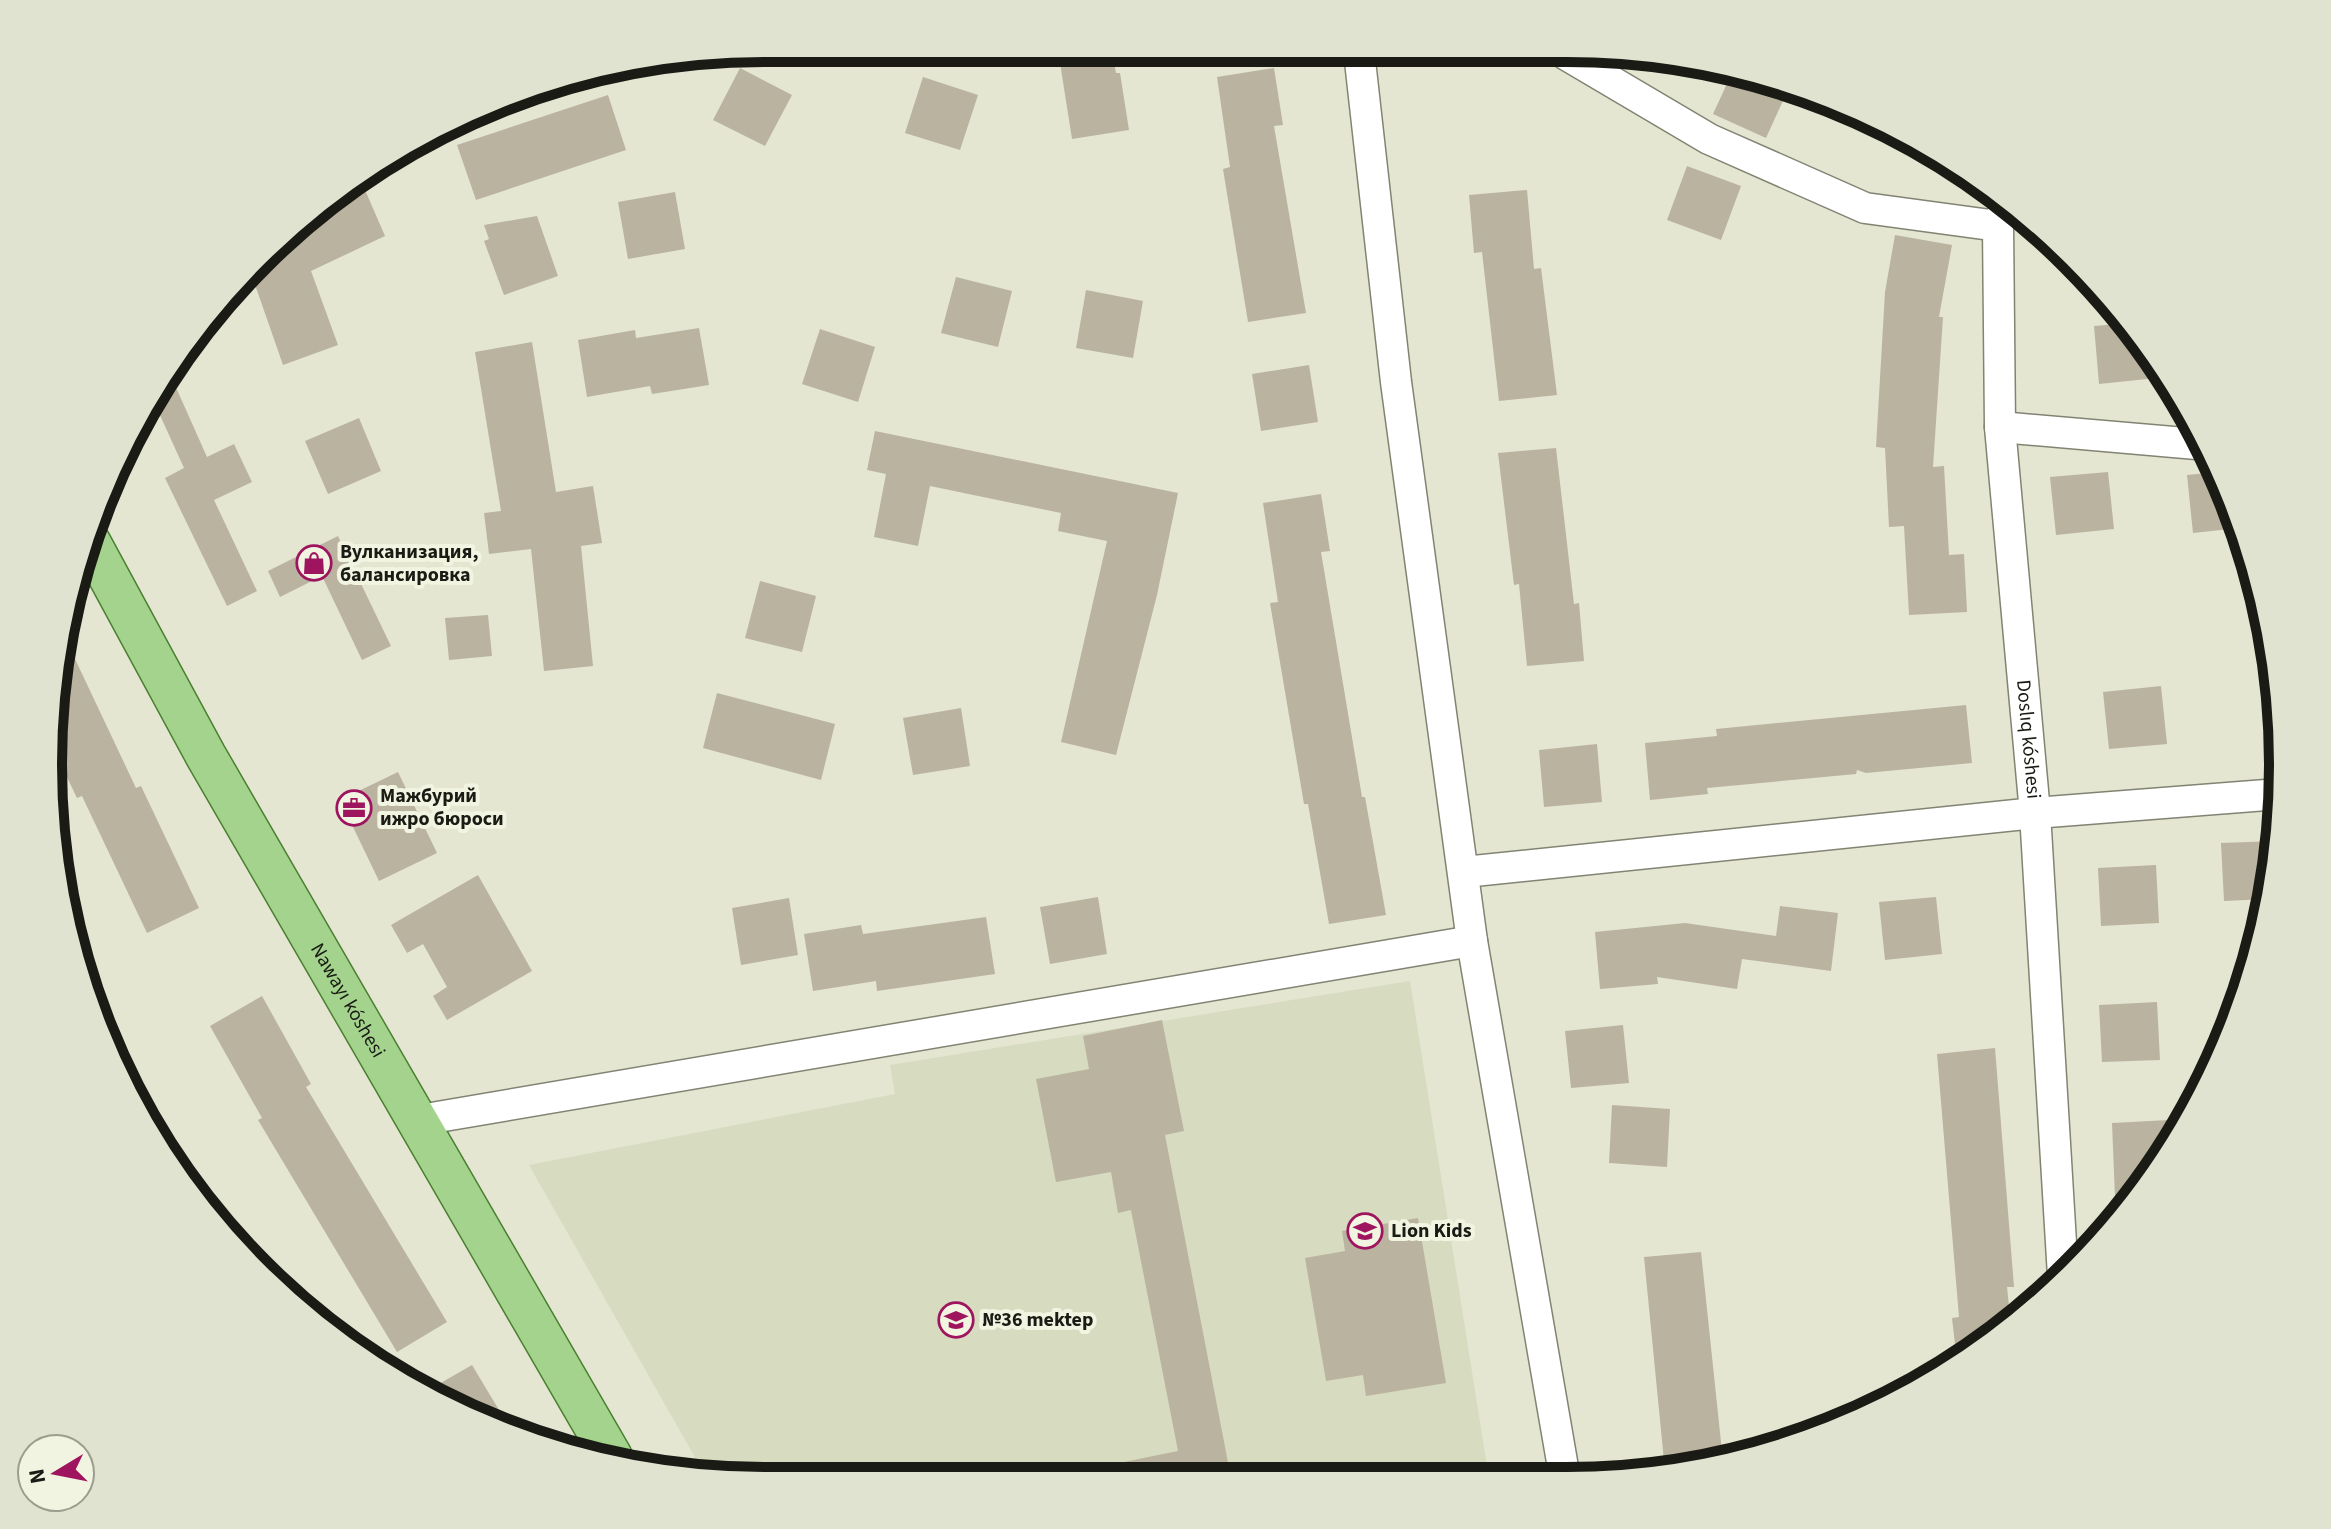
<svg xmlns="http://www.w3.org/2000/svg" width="2331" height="1529" font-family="'Source Sans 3',sans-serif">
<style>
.built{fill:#d7dbbf}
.building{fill:#bab3a0}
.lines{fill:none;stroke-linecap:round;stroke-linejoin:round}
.minor-casing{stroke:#818472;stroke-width:33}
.major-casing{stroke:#4b7f31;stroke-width:43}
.minor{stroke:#fff;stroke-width:30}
.major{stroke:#a3d38c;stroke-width:40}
.labels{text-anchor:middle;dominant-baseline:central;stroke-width:8;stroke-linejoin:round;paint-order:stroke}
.poi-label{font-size:20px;font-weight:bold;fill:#1a1b14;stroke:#f1f4e0;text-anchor:start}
.street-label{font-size:20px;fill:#1a1b14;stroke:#f1f4e0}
.rim{fill:none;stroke:#1a1b14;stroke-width:10}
</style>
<rect width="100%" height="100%" fill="#e4e6d2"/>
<path class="built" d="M1410,981l79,498 -784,-4 -176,-310 366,-71 -5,-29z"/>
<path class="building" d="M1058,50h54l4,23h4l9,57 -57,9z
M740,68l52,27 -27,51 -52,-26z
M1274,68l9,57 -9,1 32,187 -58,9 -25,-153 7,-2 -13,-90z
M1731,75l56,17 -21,46 -53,-24z
M923,77l55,18 -18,55 -55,-17z
M608,95l18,55 -150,50 -19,-55z
M1687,166l54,20 -20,54 -54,-20z
M362,183l23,53 -74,35 27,74 -55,20 -31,-89 90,-84z
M1527,190l7,79 7,-1 16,127 -58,6 -17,-149 -8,1 -5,-58z
M675,192l10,57 -57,10 -10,-57z
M537,216l21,60 -54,19 -20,-54 5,-2 -5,-14z
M1895,235l57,10 -13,72h4l-10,150 11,-1 5,89 15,-1 3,58 -58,3 -5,-89 -15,1 -4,-79 -9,-1 9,-155z
M956,277l56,14 -14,56 -57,-14z
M1086,290l57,11 -10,57 -57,-10z
M2130,323l26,39 1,16 -58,6 -5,-58z
M699,328l10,57 -57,9 -2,-8 -63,11 -9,-57 57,-10 1,8z
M820,329l55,18 -17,55 -56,-18z
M532,342l24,150 37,-6 9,57 -21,3 12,120 -49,5 -13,-122 -42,5 -5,-41 17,-2 -26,-159z
M1309,365l9,57 -57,9 -9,-57z
M170,374l37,83 27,-13 18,38 -38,18 43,91 -30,15 -62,-128 19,-10 -30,-66z
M359,418l22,53 -53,23 -23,-53z
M875,431l303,62 -21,102 -41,160 -55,-13 46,-201 -49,-10 3,-18 -131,-27 -12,60 -44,-9 12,-63 -19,-4z
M1556,448l18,156 5,-1 5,58 -57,5 -8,-82 -5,1 -16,-132z
M2108,472l6,57 -58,6 -6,-58z
M2218,472l21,56 -46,5 -6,-58z
M1321,494l9,57 -9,1 41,245h3l21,118 -57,9 -21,-120h-4l-34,-201 8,-1 -15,-99z
M338,536l53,110 -29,14 -40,-84 -42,21 -12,-26z
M760,581l56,15 -14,56 -57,-14z
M488,615l4,41 -43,4 -4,-42z
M67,642l69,146 5,-2 58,122 -52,25 -65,-137 -5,2 -25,-52 -2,-29z
M2161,686l6,58 -58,5 -6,-57z
M717,693l118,31 -14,56 -118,-32z
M1966,705l6,58 -106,10 -9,-3 -1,4 -149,14 1,6 -58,6 -5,-57 72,-7 -1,-7z
M961,708l9,58 -57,9 -10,-57z
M1597,744l5,58 -58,5 -5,-57z
M398,772l39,81 -58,28 -39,-81z
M2277,841l-10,58 -43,2 -3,-58z
M2156,865l3,58 -58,3 -3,-58z
M478,875l54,96 -85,49 -14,-24 14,-9 -24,-43 -16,9 -16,-28z
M1098,897l9,57 -57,10 -10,-57z
M1936,897l6,57 -57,6 -6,-58z
M789,898l9,57 -57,10 -9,-57z
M1780,906l58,7 -7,58 -89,-12 -5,30 -80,-12 1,7 -58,5 -5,-57 90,-9 91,13z
M986,917l9,57 -118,17 -1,-10 -63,10 -9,-57 57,-9 2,9z
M262,996l49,88 -5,3 141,235 -50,30 -139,-232 4,-2 -52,-92z
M2157,1002l3,58 -58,2 -3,-57z
M1162,1020l22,111 -19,4 66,343 -125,-1 -2,-11 74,-15 -47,-241 -13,3 -7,-41 -55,10 -20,-103 53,-10 -6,-33z
M1623,1025l6,58 -58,5 -6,-57z
M1995,1048l19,239h-7l4,38 -54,37 -5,-44 7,-1 -22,-263z
M1612,1105l58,4 -3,58 -58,-4z
M2169,1120l2,26 -55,76 -4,-99z
M1418,1218l28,165 -80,13 -3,-21 -37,6 -21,-123 40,-7 -3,-20z
M1701,1252l22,209 -58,10 -21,-214z
M472,1365l36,60 -60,-18 -23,-15z"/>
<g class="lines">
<defs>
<g id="minor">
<path d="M1359,52l37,330 76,559 93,538"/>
<path d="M1565,54l144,85 156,69 133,18"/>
<path id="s1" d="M2006,204l-8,22 2,201 35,386 28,463"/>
<path d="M2000,427l208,18"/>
<path d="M1464,872l571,-59 244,-19"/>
<path d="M420,1120l1052,-179"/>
</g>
<g id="major">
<path id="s2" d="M90,542l116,214 406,701"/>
</g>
</defs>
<use href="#minor" class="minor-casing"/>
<use href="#major" class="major-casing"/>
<use href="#minor" class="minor"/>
<use href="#major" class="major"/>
</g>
<defs>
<symbol id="shop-ring" viewBox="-11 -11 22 22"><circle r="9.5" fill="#f1f4e0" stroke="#9f145f" stroke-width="1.5"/><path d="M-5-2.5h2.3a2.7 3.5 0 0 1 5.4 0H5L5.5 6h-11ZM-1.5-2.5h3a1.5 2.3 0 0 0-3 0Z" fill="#9f145f"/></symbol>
<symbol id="office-ring" viewBox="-11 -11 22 22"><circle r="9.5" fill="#f1f4e0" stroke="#9f145f" stroke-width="1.5"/><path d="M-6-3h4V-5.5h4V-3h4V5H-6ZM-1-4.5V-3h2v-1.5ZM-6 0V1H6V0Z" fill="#9f145f"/></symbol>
<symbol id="school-ring" viewBox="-11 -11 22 22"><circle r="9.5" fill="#f1f4e0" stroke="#9f145f" stroke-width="1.5"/><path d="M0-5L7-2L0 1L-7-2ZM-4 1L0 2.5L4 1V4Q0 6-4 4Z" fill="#9f145f"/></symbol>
</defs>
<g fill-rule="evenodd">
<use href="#shop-ring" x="294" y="543" width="40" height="40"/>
<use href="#office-ring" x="334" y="788" width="40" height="40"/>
<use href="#school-ring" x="1345" y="1211" width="40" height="40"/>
<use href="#school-ring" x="936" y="1300" width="40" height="40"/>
</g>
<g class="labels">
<g class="poi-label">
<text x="340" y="552">Вулканизация,<tspan x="340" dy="23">балансировка</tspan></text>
<text x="380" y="796">Мажбурий<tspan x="380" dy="23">ижро бюроси</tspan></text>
<text x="1391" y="1231">Lion Kids</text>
<text x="982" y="1320">№36 mektep</text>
</g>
<g class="street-label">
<text stroke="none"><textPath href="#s1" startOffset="538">Doslıq kóshesi</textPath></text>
<text stroke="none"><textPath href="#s2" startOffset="526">Nawayı kóshesi</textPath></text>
</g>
</g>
<path d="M0 0H2331V1529H0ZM764 62H1567A702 702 0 0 1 2269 764V765A702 702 0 0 1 1567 1467H764A702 702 0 0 1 62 765V764A702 702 0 0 1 764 62Z" fill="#e0e3d0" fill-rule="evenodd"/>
<path class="rim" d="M764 62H1567A702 702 0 0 1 2269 764V765A702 702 0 0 1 1567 1467H764A702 702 0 0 1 62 765V764A702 702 0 0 1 764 62Z"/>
<g transform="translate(56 1473) rotate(260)"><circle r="38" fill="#f1f4e0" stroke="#9b9d8e" stroke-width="2"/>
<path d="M0-6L14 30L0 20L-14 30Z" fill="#9f145f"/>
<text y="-12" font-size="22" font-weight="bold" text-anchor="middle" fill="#1a1b14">N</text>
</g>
</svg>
